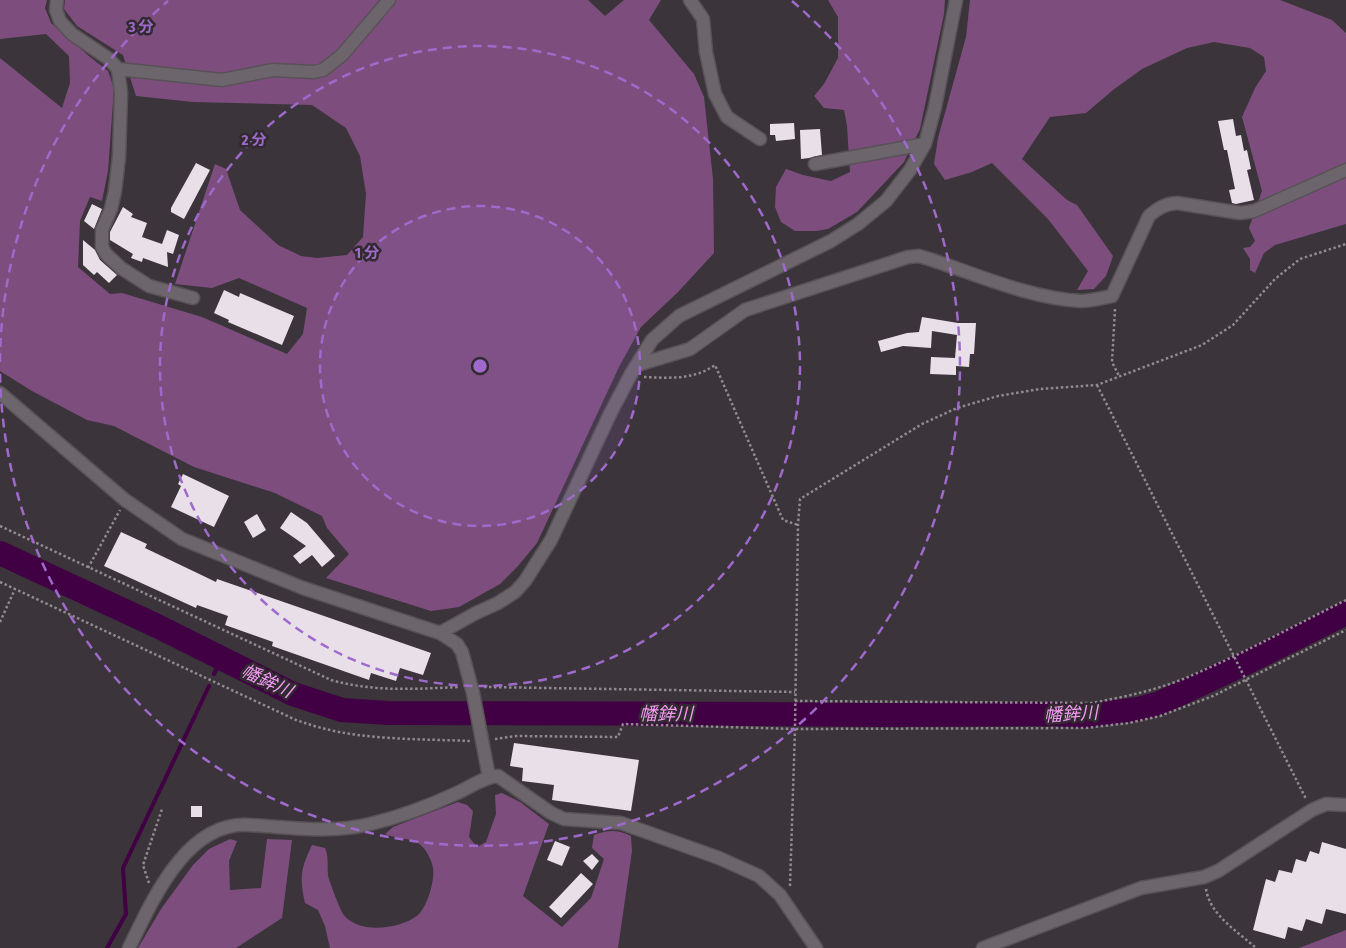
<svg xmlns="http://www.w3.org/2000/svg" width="1346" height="948" font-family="'Fira Sans Condensed','Noto Sans JP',sans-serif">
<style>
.green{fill:#7d4e7d}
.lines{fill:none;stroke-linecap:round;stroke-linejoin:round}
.stream{stroke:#410043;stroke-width:4}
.river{stroke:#410043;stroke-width:24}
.building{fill:#e8dfe8}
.minor-casing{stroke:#585257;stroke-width:15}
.path{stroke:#918b91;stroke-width:2.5;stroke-dasharray:2.5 2.5;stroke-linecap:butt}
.minor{stroke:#6c656c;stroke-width:12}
.ring{fill:none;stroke:#9f6acb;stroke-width:2.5;stroke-dasharray:9 6}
.labels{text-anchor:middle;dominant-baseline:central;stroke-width:5;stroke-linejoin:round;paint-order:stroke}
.water-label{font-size:18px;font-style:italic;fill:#f69cf5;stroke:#312a30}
.centre{fill:#9f6acb;stroke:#312a30;stroke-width:2.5}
.ring-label{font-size:15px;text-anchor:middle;font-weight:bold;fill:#9f6acb;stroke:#312a30;stroke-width:5;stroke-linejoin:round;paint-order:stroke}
</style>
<rect width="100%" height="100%" fill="#3b343b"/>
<path class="green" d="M0,0h47l-2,8 6,15 39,34 18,14 6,17 -6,83 -6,30 -12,-4 -10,24 -2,46 32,27 12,-1 80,24 85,37 16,-20 4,-26 -68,-30 -27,10 -37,-4 40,-120 11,5 14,41 38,35 23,11 16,2 30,-3 16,-18 3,-43 -6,-38 -14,-28 -34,-23 -119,-3 -57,-6 -13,-41 -46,-29 -13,-17 1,-9h523l17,16 19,-16h37l-12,20 45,54 10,23 9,82 1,74 -36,39 -37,35 -22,40 -82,176 -19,23 -18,18 -41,23 -28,4 -105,-33 23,-24 -22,-26 -5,-12 -47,-23 -81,-26 -80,-41 -27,-6 -55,-29 -32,-20v-313l62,50 8,-25 -1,-27 -23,-22 -46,5z
M828,0h117l-1,14 -24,115 -16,33 -47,50 -29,17 -12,2h-21l-14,-9 -6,-15 1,-20 10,-18 17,6 28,6 19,-9 -3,-46 -3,-16 -20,-2 -10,-12 10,-12 14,-26v-41z
M970,0h310l52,20 14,13v191l-71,21 -11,8 -9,20 -5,-3v-11l-7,-11 7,-1 5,-6 -6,-13 13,-37 -20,-74 13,-29 11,-17 -2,-14 -14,-9 -36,-6 -27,6 -45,21 -29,21 -27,23 -36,4 -28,42 45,41 10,5 36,51 -7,20 -12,13 -17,1 11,-19 -40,-52 -56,-56 -20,9 -27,8 -11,-16 4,-26 28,-101z
M502,793l18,9 29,22 -26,72 39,31 29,-29 13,-39 -12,-11 2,-13c14,-5 23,-6 37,1l1,15 -14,97h-288l-5,-22 -7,-16 -13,-7c-6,-26 -4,-35 7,-58l13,3c4,9 2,18 3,27 1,6 12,34 15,39 15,21 58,15 75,1 9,-8 17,-34 15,-47 -1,-8 -8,-21 -15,-25 -8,-5 -24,-5 -33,-9l8,-7 65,-25 9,3 6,6 -4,26 8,10 9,-5 10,-28 -1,-19z
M230,839l7,2 -8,20 1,29 31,-2 6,-49 25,1 -10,78 -46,30h-98l23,-39 32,-44 16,-16z
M1346,930v18h-47z"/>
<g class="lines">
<path class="stream" d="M214,674l8,-16
M107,948l19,-34 -3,-46 86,-182"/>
<path class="river" d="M0,553l157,73 136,68 49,16 46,3 374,1 123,1 165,-1 34,2 54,-7 22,-6 88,-41 98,-49"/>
</g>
<path class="building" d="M1233,119l3,17 5,-1 3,16 3,-1 4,19 -4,1 7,30 -18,4 -4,-1 -3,-13 6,-1 -8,-39h-3l-6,-29z
M794,123l1,16 -19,2 -1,-6h-5v-11z
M820,129l2,26 -13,3 -8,1 -1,-29z
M196,163l14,7 -26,49 -13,-7v-4z
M92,204l10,5 -8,20 -10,-8z
M123,207l10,7 -2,3 16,6 -5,14 20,7 5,-14 12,5 -6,19 -6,-2 1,15 -25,-9 -1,4 -11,-4 2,-4 -23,-14v-8z
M83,240l12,10 5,10 17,15 -8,8 -12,-11 -3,3 -11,-10z
M224,290l15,7 1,-4 54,23 -12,29 -54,-23 1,-2 -15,-7z
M922,317l36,6h18l-2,31h-4l-1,13 -13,-1v9l-26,-1 1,-17 24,1 2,-23 -25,-4 -1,17 -28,-2 -22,6 -3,-11 29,-8 12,-1z
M183,474l46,22 -15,31 -43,-20 10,-21 -3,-2z
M291,512l16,11 28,33 -13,11 -10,-12 -12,9 -7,-8 13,-10 -26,-18z
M257,514l9,16 -13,8 -9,-16z
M121,532l26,12 -2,4 71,34 1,-3 214,74 -8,22 -23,-7 -4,13 -25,-8 -2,7 -97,-34 1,-4 -48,-17 3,-9 -31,-11 -1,3 -92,-42z
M514,743l125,17 -8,51 -79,-11 2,-15 -32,-4 1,-13 -13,-2z
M191,806h11v11h-11z
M555,841l15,6 -8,19 -15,-6z
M1322,842l24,7v65l-20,-5 -4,15 -16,-5 -4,12 -14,-4 -3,12 -32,-9 13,-51 9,3 4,-12 13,3 4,-14 10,3 4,-11 9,3z
M592,854l7,7 -7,9 -9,-9z
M581,873l12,11 -32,34 -12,-11z"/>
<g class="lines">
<defs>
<path id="minor" d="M57,0l-1,10 4,11 12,13 37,25 9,10 3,24 -2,64 -4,34 -4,18 -9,21v17l4,7 15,14 28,18 44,12
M690,0l13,19 3,33 9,42 12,23 33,22
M118,69l104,11 51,-10 40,2 10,-2 19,-15 47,-55
M815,164l110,-20
M637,365l53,-16 55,-39 163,-53 11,-1 10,3c47,15 102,40 152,42 10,0 21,-3 31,-5l37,-80c9,-8 16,-12 28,-13l63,10 14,-2 92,-41
M0,393l125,107 57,39 121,49 137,45 17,11 5,8 11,41 16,84
M440,633l36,-20 22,-10 17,-11 10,-11 26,-41 59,-126 21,-40 21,-34 27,-24 152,-75 27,-17 28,-23 24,-31 15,-26 10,-37 21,-107
M129,948c23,-47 57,-127 120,-123 41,2 81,9 121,-1 30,-7 59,-18 87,-31 14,-6 26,-16 41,-17l53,37 13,6 57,4 98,35 40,18 21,19 36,53
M983,948l158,-60 63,-11 14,-6 94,-61 14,-6 20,1"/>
</defs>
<use href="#minor" class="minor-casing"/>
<path class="path" d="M1115,309l-3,53 7,14
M644,377c25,1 50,3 71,-12l68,155 15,5
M1097,385l209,414
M0,526l331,154c42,12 84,9 128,7
M88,568l32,-58
M0,582l296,138c9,3 17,6 26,8 43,12 102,11 148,13
M0,622l15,-33
M484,687l311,5
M795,701l297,2c32,-6 65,-13 96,-26 54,-23 106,-51 158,-77
M495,739l21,-3 102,1 5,-13 172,5 291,-1 43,-5 31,-7 53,-20 133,-66
M149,883l-6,-18 19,-56
M790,886l5,-157 3,-204 2,-26 122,-75 35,-16 41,-12 42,-7 57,-4 105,-40 31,-20 42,-46 25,-20 46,-15
M1206,889c4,26 31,42 50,59"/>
<use href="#minor" class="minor"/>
</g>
<circle cx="480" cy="366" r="160" fill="#9f6acb" fill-opacity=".12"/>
<g class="ring">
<circle cx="480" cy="366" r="160"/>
<circle cx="480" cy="366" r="320"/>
<path d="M0 362A480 480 0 0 1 168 1M792 1A480 480 0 1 1 0 370"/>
</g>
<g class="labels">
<g class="water-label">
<text transform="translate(267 681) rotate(25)">幡鉾川</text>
<text x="666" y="714">幡鉾川</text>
<text transform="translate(1071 714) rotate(-3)">幡鉾川</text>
</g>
</g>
<circle cx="480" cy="366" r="8" class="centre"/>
<g class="ring-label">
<text x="141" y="32">3 分</text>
<text x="254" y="145">2 分</text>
<text x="367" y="258">1 分</text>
</g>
</svg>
